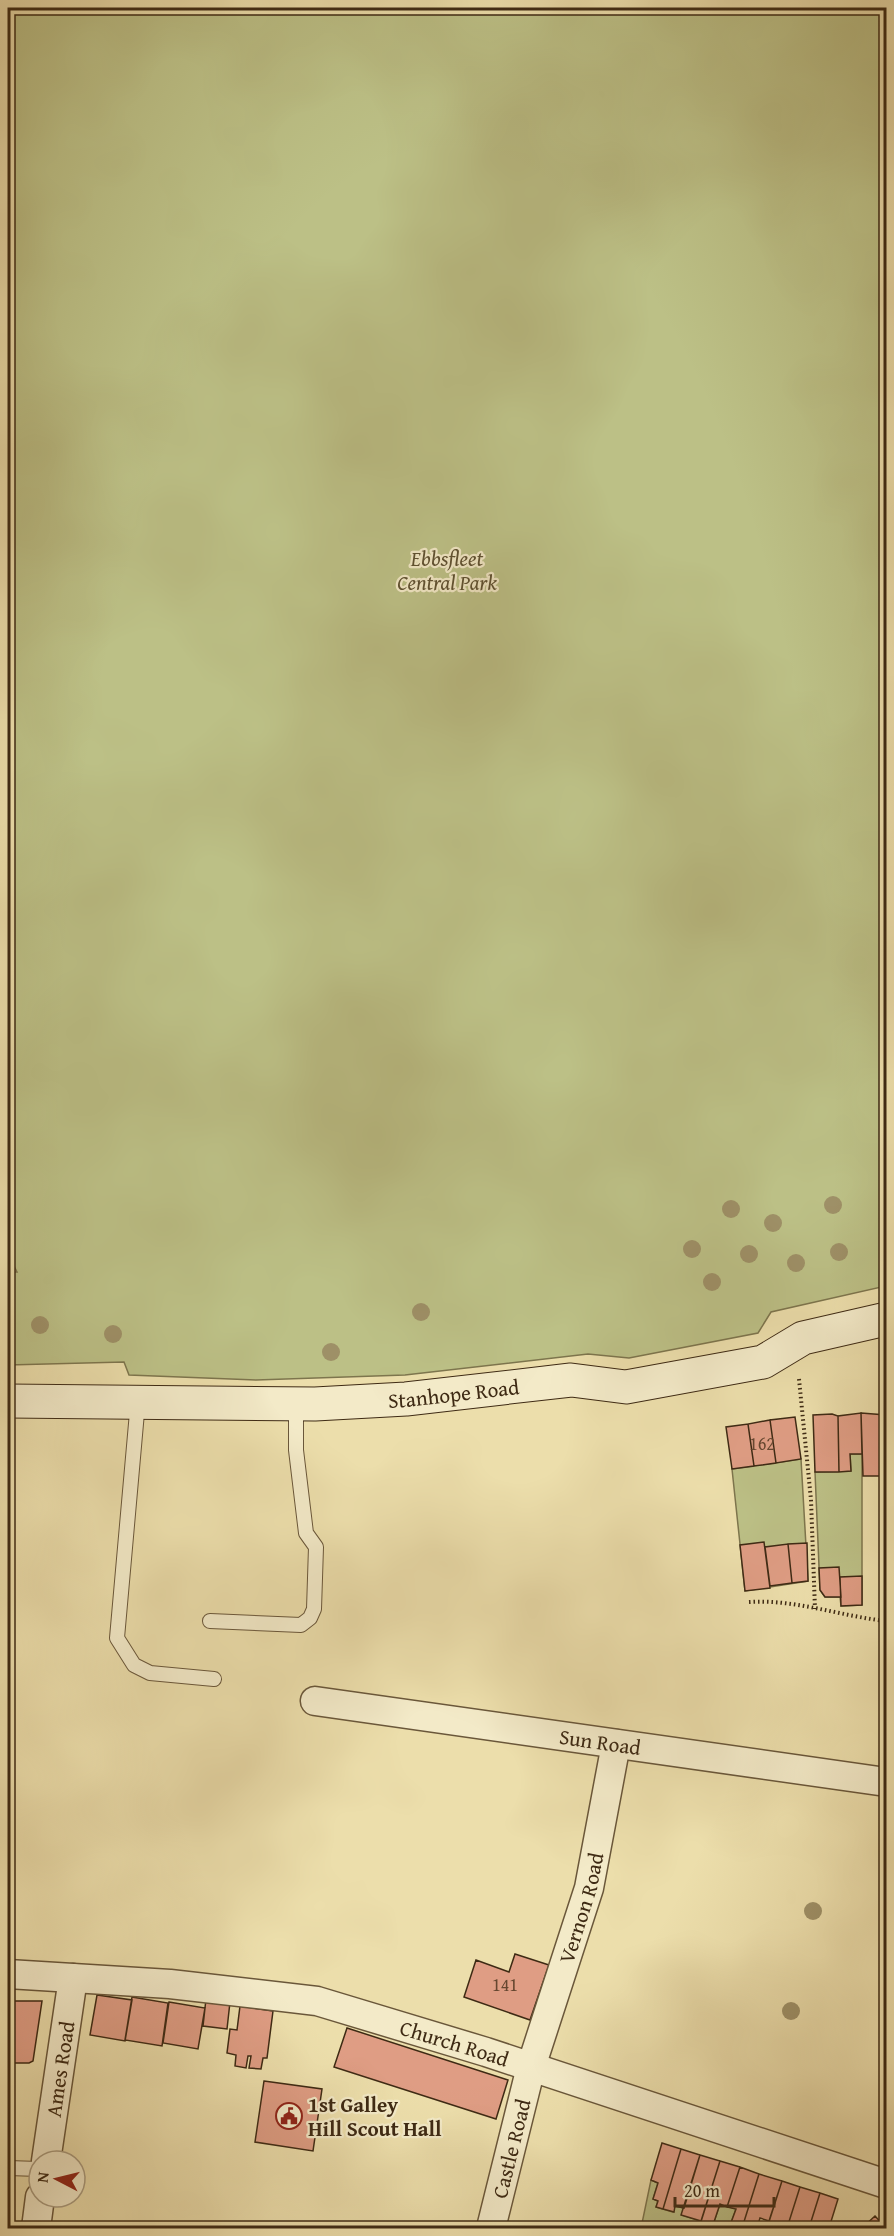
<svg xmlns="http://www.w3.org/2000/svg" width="894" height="2236" font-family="'Gentium Book Plus',serif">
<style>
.green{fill:#bcc086;stroke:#7d754d;stroke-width:1.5}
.building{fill:#df9d84;stroke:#3e2a14;stroke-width:1.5}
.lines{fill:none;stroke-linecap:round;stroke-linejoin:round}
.service-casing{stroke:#6a573a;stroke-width:16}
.minor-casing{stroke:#6a573a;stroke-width:31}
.secondary-casing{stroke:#3e2a14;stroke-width:35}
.path{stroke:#3e2a14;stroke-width:4;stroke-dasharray:1.5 3;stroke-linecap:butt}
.service{stroke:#f3eac8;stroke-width:14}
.minor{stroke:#f3eac8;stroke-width:28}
.secondary{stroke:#f3eac8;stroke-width:33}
.tree{fill:#9e9067}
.labels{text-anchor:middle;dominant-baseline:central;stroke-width:4.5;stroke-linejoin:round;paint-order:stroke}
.number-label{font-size:18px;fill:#664730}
.park-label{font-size:21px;font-style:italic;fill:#5e5030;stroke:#f3eac8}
.street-label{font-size:21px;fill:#3e2a14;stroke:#f3eac8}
.poi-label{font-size:21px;font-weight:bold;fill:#3e2a14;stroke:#f3eac8;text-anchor:start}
</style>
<rect width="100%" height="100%" fill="#ecdeab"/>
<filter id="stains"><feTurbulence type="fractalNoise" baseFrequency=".00333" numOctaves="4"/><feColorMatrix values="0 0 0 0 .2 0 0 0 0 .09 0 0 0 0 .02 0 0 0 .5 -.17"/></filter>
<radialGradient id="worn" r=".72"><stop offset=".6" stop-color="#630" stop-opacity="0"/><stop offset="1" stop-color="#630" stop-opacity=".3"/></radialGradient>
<path class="green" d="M8,8h878v1278l-115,26 -13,21 -129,25 -41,-4 -183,21 -149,5 -127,-5 -5,-13 -116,3v-93h9l-9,-18z
M850,1454h12v151l-21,1 -1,-9h-15l-5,-7 -5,-118 36,-1z
M801,1459l7,122 -63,10 -13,-122z
M651,2180l7,3 -5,16 5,2 -2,6 17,5 2,-6 9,2 -2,7 19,6 -2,7h-58z
M720,2204l16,5 -7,19h-17z"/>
<path class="building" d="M861,1413l1,41h-12l1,17 -12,1 -1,-56z
M861,1413l25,2v61h-23z
M832,1414l6,2 1,56h-24l-2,-57z
M795,1417l6,42 -25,4 -6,-43z
M770,1420l6,43 -22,3 -6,-42z
M748,1424l6,42 -22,3 -6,-42z
M764,1542l6,46 -25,3 -5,-46z
M807,1543l1,38 -16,2 -4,-39z
M788,1544l4,39 -22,3 -5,-39z
M839,1567l2,30h-16l-5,-7 -1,-22z
M862,1576v29l-21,1 -1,-29z
M515,1954l34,11 -19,55 -66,-23 12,-37 33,12z
M97,1995l35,5 -7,41 -35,-6z
M132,1997l36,6 -6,43 -37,-6z
M206,1999l24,3 -3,27 -24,-3z
M8,2001h34l-9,60 -4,2h-21z
M169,2002l36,6 -7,41 -35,-6z
M240,2006l33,5 -6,47h-4l-2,11 -12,-1 2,-12h-3l-2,12 -11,-2 1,-11 -9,-2 3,-24 7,1z
M347,2028l161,52 -12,39 -162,-52z
M264,2081l58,8 -9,62 -58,-9z
M662,2143l19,6 -18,60 -7,-2 2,-6 -5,-2 5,-16 -7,-3z
M681,2149l19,6 -16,53 -9,-2 -1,6 -11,-3z
M700,2155l20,6 -19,60 -20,-6z
M720,2161l20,6 -13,40 -7,-3 -8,24h-13z
M740,2167l19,7 -17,54h-13l7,-19 -9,-2z
M759,2174l23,7 -13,40 -9,-3 -3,10h-15z
M782,2181l18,6 -13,41h-20z
M800,2187l20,6 -11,35h-22z
M820,2193l18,6 -9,29h-20z
M875,2216l11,12h-24z"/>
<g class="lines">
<defs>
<path id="service" d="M138,1401l-21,237 17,27 16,8 64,6
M210,1621l91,4 9,-7 4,-9 2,-62 -10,-14 -10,-83v-46
M8,2168l31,1"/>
<g id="minor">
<path id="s1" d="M315,1701l571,81"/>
<path id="s2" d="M8,1974l162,10 147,17 169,51 400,132"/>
<path id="s3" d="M46,2161l27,-183"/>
<path d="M36,2228l4,-31"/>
<path id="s4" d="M491,2228l40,-161 58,-179 27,-144"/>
</g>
<g id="secondary">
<path id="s5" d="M8,1401l307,3 91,-5 165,-19 55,7 137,-25 40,-24 83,-19"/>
</g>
</defs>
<use href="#service" class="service-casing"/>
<use href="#minor" class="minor-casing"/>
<use href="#secondary" class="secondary-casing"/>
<path class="path" d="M799,1379l12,121 4,109
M749,1602c46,-3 91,14 137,19"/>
<use href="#service" class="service"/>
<use href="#minor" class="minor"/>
<use href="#secondary" class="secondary"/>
</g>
<g class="tree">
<circle cx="833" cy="1205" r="9"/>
<circle cx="731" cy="1209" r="9"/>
<circle cx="773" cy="1223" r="9"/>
<circle cx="692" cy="1249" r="9"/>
<circle cx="839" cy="1252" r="9"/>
<circle cx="749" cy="1254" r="9"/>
<circle cx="796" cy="1263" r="9"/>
<circle cx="712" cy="1282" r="9"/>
<circle cx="421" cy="1312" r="9"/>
<circle cx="40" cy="1325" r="9"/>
<circle cx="113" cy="1334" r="9"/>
<circle cx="331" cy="1352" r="9"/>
<circle cx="813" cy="1911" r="9"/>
<circle cx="791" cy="2011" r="9"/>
</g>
<defs>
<symbol id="civic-ring" viewBox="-11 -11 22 22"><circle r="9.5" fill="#f3eac8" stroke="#8f2418" stroke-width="1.5"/><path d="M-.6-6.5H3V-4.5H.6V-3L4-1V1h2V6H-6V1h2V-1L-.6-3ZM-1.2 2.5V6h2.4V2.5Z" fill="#8f2418"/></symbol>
</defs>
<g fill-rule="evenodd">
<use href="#civic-ring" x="274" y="2101" width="30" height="30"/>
</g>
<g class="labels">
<g class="number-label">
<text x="762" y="1443">162</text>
<text x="505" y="1984">141</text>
</g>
<g class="park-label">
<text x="447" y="558">Ebbsfleet<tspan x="447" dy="24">Central Park</tspan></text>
</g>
<g class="street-label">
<text stroke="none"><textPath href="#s5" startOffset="446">Stanhope Road</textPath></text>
<text stroke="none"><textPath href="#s1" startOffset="288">Sun Road</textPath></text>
<text stroke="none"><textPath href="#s4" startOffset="333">Vernon Road</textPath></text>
<text stroke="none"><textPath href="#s2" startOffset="454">Church Road</textPath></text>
<text stroke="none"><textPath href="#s3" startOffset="93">Ames Road</textPath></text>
<text stroke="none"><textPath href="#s4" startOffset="82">Castle Road</textPath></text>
</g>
<g class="poi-label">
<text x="308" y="2104">1st Galley<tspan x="308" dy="24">Hill Scout Hall</tspan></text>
</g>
</g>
<rect width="894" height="2236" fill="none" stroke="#ecdeab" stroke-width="30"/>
<rect x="9" y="9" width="876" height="2218" fill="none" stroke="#3e2a14" stroke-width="3"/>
<rect x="15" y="15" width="864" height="2206" fill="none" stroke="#3e2a14" stroke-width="1.5"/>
<g transform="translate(57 2179) rotate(277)"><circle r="28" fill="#f3eac8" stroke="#ab9d80" stroke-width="1.5"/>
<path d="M0-4.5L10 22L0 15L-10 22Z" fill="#8f2418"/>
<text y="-9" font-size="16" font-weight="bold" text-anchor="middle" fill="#3e2a14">N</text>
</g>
<path d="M675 2197v9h99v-9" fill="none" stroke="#3e2a14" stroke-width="3"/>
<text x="684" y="2197" font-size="18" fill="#3e2a14" stroke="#f3eac8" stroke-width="4.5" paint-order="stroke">20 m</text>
<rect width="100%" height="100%" filter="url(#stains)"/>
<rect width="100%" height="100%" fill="url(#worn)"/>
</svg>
